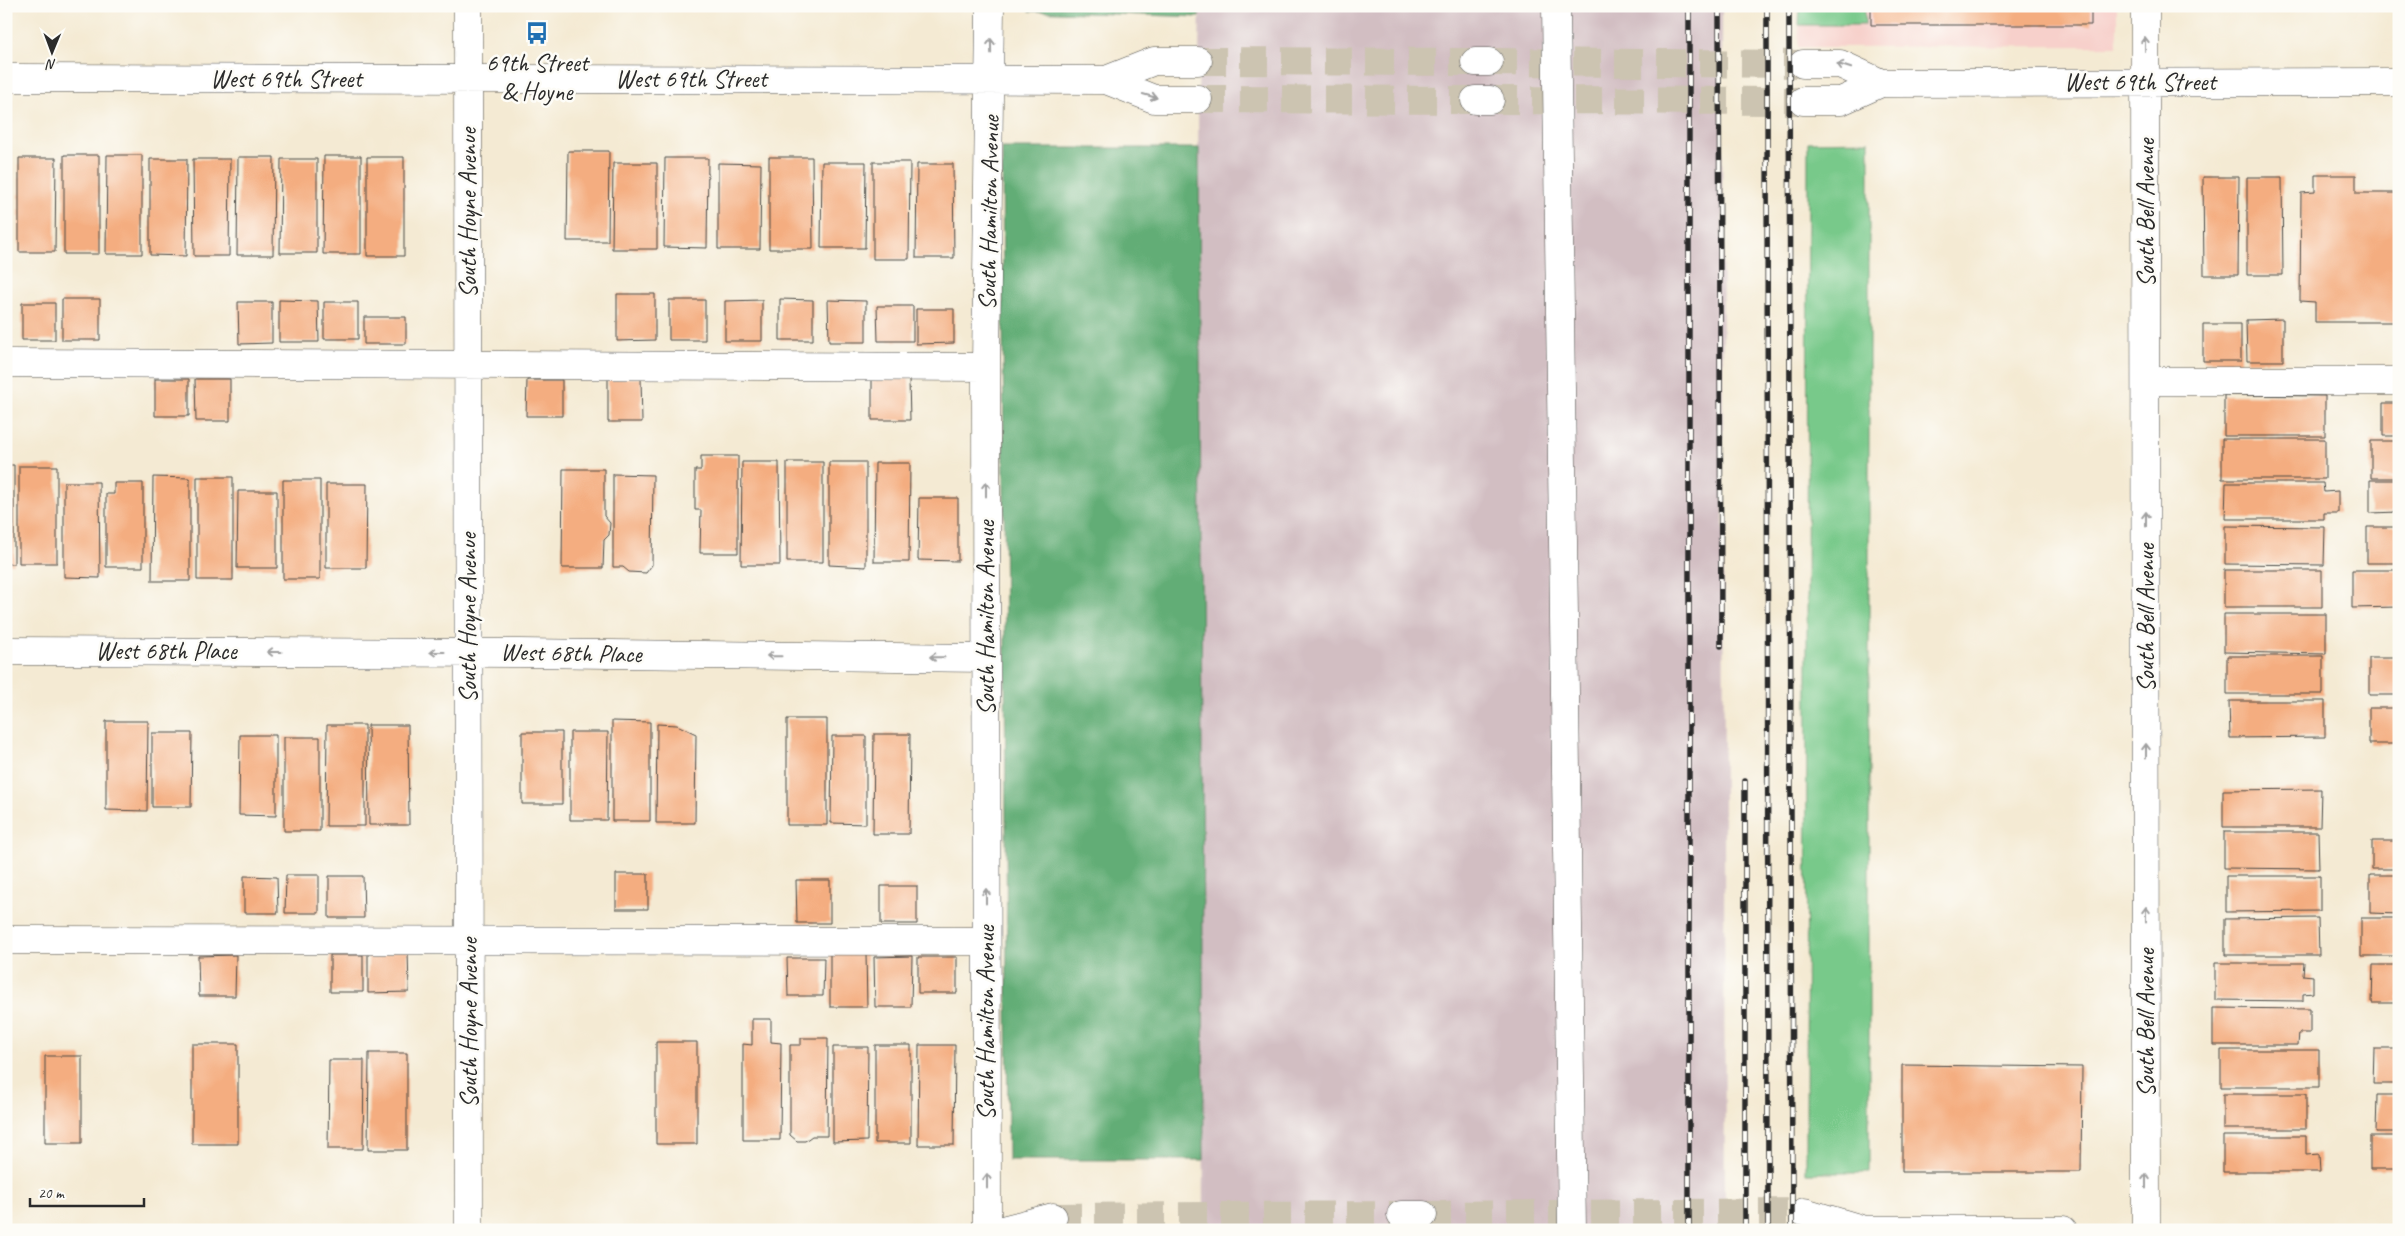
<svg xmlns="http://www.w3.org/2000/svg" width="2405" height="1236" font-family="Caveat,sans-serif">
<style>
.built{fill:#f7d0cb}
.industrial{fill:#d2bec2}
.green{fill:#78c98a;stroke:#527a5a}
.forest{fill:#62ad76;stroke:#466c50}
.building{fill:#f4ad80}
.lines{fill:none;stroke-linecap:round;stroke-linejoin:round}
.minor-tunnel{stroke:#ccc4b1;stroke-width:28;stroke-dasharray:28 14;stroke-linecap:butt}
.minor-casing{stroke:#494844;stroke-width:29}
.minor{stroke:#fff;stroke-width:28}
.rail-casing{stroke:#2b2b2b;stroke-width:5.5}
.rail{stroke:#fdfcf7;stroke-width:4;stroke-dasharray:11;stroke-linecap:butt}
.oneway{stroke:#a0a0a0}
.labels{text-anchor:middle;dominant-baseline:central;stroke-width:5;stroke-linejoin:round;paint-order:stroke}
.poi-label{font-size:25px;fill:#2b2b2b;stroke:#fdfcf7}
.street-label{font-size:25px;fill:#2b2b2b;stroke:#fdfcf7}
</style>
<rect width="100%" height="100%" fill="#fdfcf7"/>
<filter id="ink" filterUnits="userSpaceOnUse"><feTurbulence type="fractalNoise" baseFrequency=".02" numOctaves="2"/><feDisplacementMap in="SourceGraphic" scale="10" xChannelSelector="R" yChannelSelector="G"/><feConvolveMatrix kernelMatrix="1 2 1 2 8 2 1 2 1" color-interpolation-filters="sRGB"/></filter>
<filter id="wash" filterUnits="userSpaceOnUse"><feTurbulence type="fractalNoise" baseFrequency=".0096" numOctaves="4" result="noise"/><feDisplacementMap in="SourceGraphic" scale="20" xChannelSelector="R" yChannelSelector="G"/><feGaussianBlur stdDeviation="1.12" result="paint"/><feColorMatrix in="noise" values="0 0 0 0 0 0 0 0 0 0 0 0 0 0 0 0 0 1.4 0 .05"/><feComposite in="paint" operator="in"/></filter>
<g filter="url(#wash)">
<rect width="100%" height="100%" fill="#f4ead3"/>
<path class="built" d="M1865,6h252v40l-319,1 1,-22h66z"/>
<path class="industrial" d="M1200,6h522l3,1224h-521l-6,-1131z"/>
<path class="green" d="M1800,6h65v19h-66z
M1869,141v1032h-63l2,-1031z"/>
<path class="forest" d="M1030,6h170l-1,11 -169,-6z
M1002,148h197l5,1012h-196z"/>
<g id="blocks">
<path class="building" d="M1871,6h220v19h-220z
M568,151h41l-1,90h-41z
M64,155h35v99h-35z
M107,155h35v99h-36z
M324,156h37v98h-38z
M238,157h36l-1,98h-36z
M367,157h37v99h-37z
M769,157h43l1,92h-44z
M6,158h5v94h-5z
M19,158h37l-1,94h-36z
M665,158h43l-1,90 -43,-1z
M150,159h37l-1,97 -36,-1z
M193,159h37l-1,97h-35z
M281,159h36v94h-37z
M822,162h44l-1,86h-44z
M873,162h37l-1,97h-36z
M613,163h44v86h-45z
M718,163l43,1 -1,85h-42z
M917,164h36l1,94h-38z
M2315,175h41v18h43v129h-84v-20l-15,-1 1,-108 14,-1z
M2203,177h36l-1,98h-34z
M2247,177h35l1,98h-36z
M617,294h38v46l-38,1z
M62,299h38v41h-38z
M780,299l33,1v40h-33z
M279,300l39,1 1,41h-40z
M669,300h36v40h-36z
M762,300v41h-37v-40z
M828,300l38,1v41h-37z
M238,302h34v41l-33,1z
M324,302h34v37h-34z
M22,303h33v37h-33z
M877,306h36v35h-35z
M916,309h38v34l-38,1z
M364,317h42v27h-42z
M2283,319v42h-36l-1,-41z
M2203,324h38v37h-38z
M608,378h33l1,44h-34z
M872,378l37,1 1,41h-38z
M155,379h34v37h-34z
M195,379h35v42h-34z
M527,380h35v36h-36z
M2224,395l101,1v40h-101z
M2383,403h16v33h-16z
M2222,439h103v40h-103z
M2371,441h28v37h-28z
M701,456h37v97h-38l1,-43h-6v-40h6z
M742,462h37l1,103h-39z
M787,462h36v100h-36z
M829,462h37v105l-37,-2z
M875,463h35l-1,99h-35z
M6,465h8v99h-8z
M19,466h38v97h-38z
M563,469h41v47l6,7 -1,12 -5,5 -1,28h-41z
M613,474l40,1 -1,90 -6,8 -17,-1 -6,-5h-10z
M153,477l37,1v103h-38z
M197,477h36v103h-36z
M283,480h37v99h-37z
M2370,480h29v32l-29,1z
M64,482h35l1,96 -36,-1z
M114,483h29v84h-37v-73h8z
M2226,483h97l1,9 14,-1v22h-14v6h-99z
M326,484h41l-1,84h-40z
M238,491h39v77h-40z
M919,498h39v63l-40,-1z
M2225,526l100,1 -1,38 -99,-1z
M2367,527h32v36h-32z
M2224,570h98v37h-98z
M2352,570h47v37l-47,1z
M2224,614h102v40l-102,-2z
M2227,656h96v38h-96z
M2369,658h30v37h-30z
M2229,701h96v36l-95,1z
M2369,708h30v36h-30z
M787,719h40v106h-40z
M106,721h42l-1,90 -41,-1z
M612,721l38,1v99h-38z
M657,724l20,1 19,9 -1,89h-39z
M327,725h38v101h-39z
M368,725h40l1,100h-40z
M522,732h40v72h-40z
M570,732h38l-1,88h-37z
M152,733h40l-1,74h-39z
M874,734h36l-1,100h-36z
M240,735h36v81l-37,-1z
M832,736h34v88l-35,-1z
M284,737h36v94h-36z
M2321,789l-1,38h-97v-37z
M2224,832h94l1,37 -95,-1z
M2372,841h27v28h-27z
M616,874h32v35h-32z
M286,875h33v38h-34z
M2370,875h29v39l-29,-1z
M244,876l33,1 1,36h-34z
M329,876h34l1,42h-35z
M2226,876h94v35l-94,1z
M796,880h34v43h-33z
M881,886h36v38h-36z
M2318,918l1,37h-94v-36z
M2361,918h38v38h-38z
M368,950h40l1,42 -41,1z
M830,953h36l1,54h-37z
M236,955l-1,41h-36l-1,-40z
M330,955h33v37h-33z
M912,956l-1,51h-36l-1,-50z
M918,957h39v36h-39z
M787,958h37l-1,38h-35z
M2215,963h89l-1,12 10,1v17l-10,1v7l-88,-1z
M2373,965h26v38h-27z
M2213,1008l97,1v24h-11l-1,12h-85z
M752,1019h19v23l10,1 -1,97h-37v-96l9,1z
M801,1038h27l-1,98h-15l-7,5h-8l-7,-6v-90h11z
M656,1042h41v102h-41z
M192,1044h46v100h-46z
M875,1045h36v98h-36z
M919,1045h36l-1,100h-36z
M833,1047h35l-1,94 -34,1z
M2374,1049h25v35h-26z
M2221,1050h98v37h-98z
M369,1053h38v97h-39z
M45,1056h37v87h-37z
M329,1060h35l-1,89h-35z
M1902,1065l180,2 -1,105h-179z
M2223,1094h83v35h-83z
M2377,1095h22v37h-23z
M2223,1136h83v19l13,-1 1,18h-97z
M2370,1136h29v33h-29z"/>
</g>
</g>
<g filter="url(#ink)">
<use href="#blocks" fill-opacity="0" stroke="#494844" stroke-width="1"/>
<g class="lines">
<path class="minor-tunnel" d="M1198,61l277,1
M1489,62l314,2
M1198,99l277,1
M1490,100l313,1
M1423,1215l381,-3
M1053,1217l348,-2"/>
<defs>
<path id="minor" d="M468,6l1,1224
M1556,6l16,1224
M2145,6l1,1224
M1475,62h14
M1803,64h37l41,19
M6,78l1100,2 48,19h44
M1106,80l48,-19h44
M1475,100h15
M1803,101h38l40,-18 518,-1
M6,363l980,4
M2146,381h253
M6,651l513,2 467,5
M6,940l980,1
M1804,1212l54,16
M1401,1215h22
M987,1230l-1,-863 4,-361
M1002,1230l51,-13
M1853,1230h210"/>
</defs>
<use href="#minor" class="minor-casing"/>
<use href="#minor" class="minor"/>
<defs>
<path id="rail" d="M1719,6l2,640
M1767,6l1,1224
M1789,6l3,1224
M1689,1230v-1224
M1745,1230v-449"/>
</defs>
<use href="#rail" class="rail-casing"/>
<use href="#rail" class="rail"/>
</g>
<defs><path id="oneway-shaft" d="M-6 0H5M1.5-3L5.5 0L1.5 3" fill="none" stroke-width="1.6" stroke-linecap="round" stroke-linejoin="round" transform="scale(1.25)"/></defs>
<g class="oneway">
<use href="#oneway-shaft" transform="translate(2145 44) rotate(-91)"/>
<use href="#oneway-shaft" transform="translate(991 46) rotate(-91)"/>
<use href="#oneway-shaft" transform="translate(1844 66) rotate(-162)"/>
<use href="#oneway-shaft" transform="translate(1150 96) rotate(16)"/>
<use href="#oneway-shaft" transform="translate(986 489) rotate(-90)"/>
<use href="#oneway-shaft" transform="translate(2146 519) rotate(-90)"/>
<use href="#oneway-shaft" transform="translate(274 652) rotate(-180)"/>
<use href="#oneway-shaft" transform="translate(437 652) rotate(-180)"/>
<use href="#oneway-shaft" transform="translate(774 656) rotate(-179)"/>
<use href="#oneway-shaft" transform="translate(937 657) rotate(-179)"/>
<use href="#oneway-shaft" transform="translate(2146 751) rotate(-90)"/>
<use href="#oneway-shaft" transform="translate(986 896) rotate(-90)"/>
<use href="#oneway-shaft" transform="translate(2146 914) rotate(-90)"/>
<use href="#oneway-shaft" transform="translate(987 1181) rotate(-90)"/>
<use href="#oneway-shaft" transform="translate(2146 1181) rotate(-90)"/>
</g>
</g>
<defs>
<symbol id="bus-bare" viewBox="-9 -9 18 18"><path d="M-5-6H5V4H4V6H2V4H-2V6H-4V4H-5ZM-3.5-4V0h7V-4ZM-3.5 1.2v1.5H-2V1.2ZM2 1.2v1.5H3.5V1.2Z" fill="#1f6fb2" stroke="#fdfcf7" stroke-width="2.5" paint-order="stroke"/></symbol>
</defs>
<g fill-rule="evenodd">
<use href="#bus-bare" x="521" y="17" width="32" height="32"/>
</g>
<g class="labels">
<g class="poi-label">
<text x="537" y="63">69th Street<tspan x="537" dy="29">&amp; Hoyne</tspan></text>
</g>
<g class="street-label">
<text x="286" y="79">West 69th Street</text>
<text x="691" y="79">West 69th Street</text>
<text x="2140" y="82">West 69th Street</text>
<text transform="translate(468 213) rotate(-90)">South Hoyne Avenue</text>
<text transform="translate(989 213) rotate(-89)">South Hamilton Avenue</text>
<text transform="translate(2146 213) rotate(-90)">South Bell Avenue</text>
<text transform="translate(468 618) rotate(-90)">South Hoyne Avenue</text>
<text transform="translate(986 618) rotate(-90)">South Hamilton Avenue</text>
<text transform="translate(2146 618) rotate(-90)">South Bell Avenue</text>
<text x="166" y="651">West 68th Place</text>
<text transform="translate(571 653) rotate(1)">West 68th Place</text>
<text transform="translate(469 1023) rotate(-90)">South Hoyne Avenue</text>
<text transform="translate(986 1023) rotate(-90)">South Hamilton Avenue</text>
<text transform="translate(2146 1023) rotate(-90)">South Bell Avenue</text>
</g>
</g>
<rect width="2405" height="1236" fill="none" stroke="#fdfcf7" stroke-width="25"/>
<g transform="translate(52 52) rotate(181)" stroke="#fdfcf7" stroke-width="4" paint-order="stroke">
<path d="M0-4L9 19L0 12L-9 19Z" fill="#2b2b2b"/>
<text y="-8" font-size="14" font-weight="bold" text-anchor="middle" fill="#2b2b2b">N</text>
</g>
<path d="M30 1198v8h114v-8" fill="none" stroke="#2b2b2b" stroke-width="2.5"/>
<text x="38" y="1198" font-size="15" fill="#2b2b2b" stroke="#fdfcf7" stroke-width="4" paint-order="stroke">20 m</text>
</svg>
